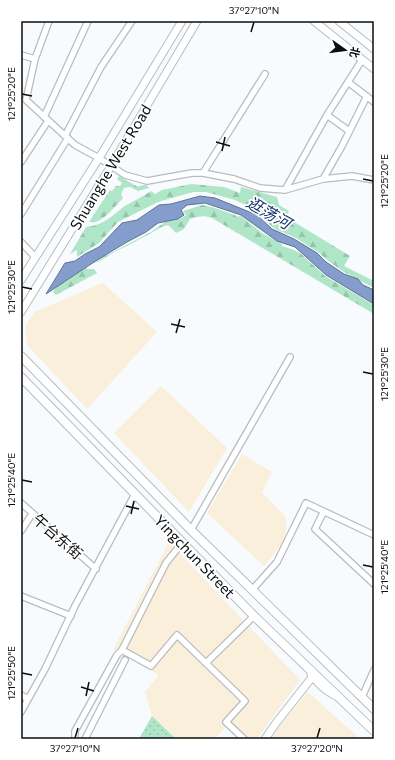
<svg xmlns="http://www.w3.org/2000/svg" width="395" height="760" font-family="Commissioner,'Noto Sans SC',sans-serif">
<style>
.commercial{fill:#f9efda}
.grass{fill:url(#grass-dots)}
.forest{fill:url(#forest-firs)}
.water{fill:#849dcd;stroke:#607294}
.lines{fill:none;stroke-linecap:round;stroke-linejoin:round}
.minor-casing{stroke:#b8bcc0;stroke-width:8}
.tertiary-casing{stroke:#b8bcc0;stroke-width:9}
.primary-casing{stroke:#b8bcc0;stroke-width:10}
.minor{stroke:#fff;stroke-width:5.5}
.tertiary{stroke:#fff;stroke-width:7}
.primary{stroke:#fff;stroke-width:8}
.ticks{fill:none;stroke:#0b0d0e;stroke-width:1.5}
.labels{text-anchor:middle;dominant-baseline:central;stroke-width:3.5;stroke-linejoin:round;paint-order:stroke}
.street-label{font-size:15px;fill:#0b0d0e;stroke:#fff}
.water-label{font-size:16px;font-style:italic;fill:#1a3670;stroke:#fff}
.neatline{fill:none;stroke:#0b0d0e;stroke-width:1.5}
.ticks-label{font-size:10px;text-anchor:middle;fill:#0b0d0e}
</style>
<defs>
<pattern id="grass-dots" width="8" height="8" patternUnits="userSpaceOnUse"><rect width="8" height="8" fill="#b0e6c8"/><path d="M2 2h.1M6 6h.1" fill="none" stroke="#96c4ab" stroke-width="1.8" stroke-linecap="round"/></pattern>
<pattern id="forest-firs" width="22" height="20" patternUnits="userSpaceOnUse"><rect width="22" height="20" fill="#b0e6c8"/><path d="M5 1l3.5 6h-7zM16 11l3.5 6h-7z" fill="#96c4ab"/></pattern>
</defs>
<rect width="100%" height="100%" fill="#f7fbfe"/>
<path class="commercial" d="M103,283l54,49 -70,77 -60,-64 -2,-18 9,-15z
M161,386l66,62 -38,64 -75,-79z
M242,454l30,18 -10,20 24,25v14l-3,12 -19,23 -57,-53z
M169,542l131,138 -43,59h-17l-14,-12 -11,12h-39l-24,-23 -7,-24 14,-17 -46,-25z
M308,692l49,44 3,3h-88l6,-11z"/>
<path class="grass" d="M152,716l24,23h-37z"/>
<path class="forest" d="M119,176l19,11 8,-3 3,4 -11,3 -8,-4 -6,1 -3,6 2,4c-9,9 -21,27 -34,24l21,-32 2,1 4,-5h4l2,-3 -5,-4z
M191,184l33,3 16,6 1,-6 36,10 2,8 10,6 -3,6 64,39 -6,10 30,15v7l-30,-16 -17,-12 -9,-8 -24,-15 -17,-7 -7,-5 -9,-10 -11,-8 -15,-7 -29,-8h-13l-35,10 -40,20 -19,21 -22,14v-7l-7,4 16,-27c19,-2 25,-11 39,-21 8,-5 17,-9 26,-15l4,3 7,-4z
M202,205l10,2 23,8 2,2 4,-1 21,17 20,11v2l12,4 6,3 25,23 49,29v9l-162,-96c-8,-3 -13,-2 -22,1l-6,10 -8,4 -8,-8 -6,2 -33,18 -15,7 -14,9 -13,4v4h7l3,4 -41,22 -3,-3 5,-8 27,-21 20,-7 46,-24 14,-10 15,-3 6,-4 -3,-4z"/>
<path class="water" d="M200,196l15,2 42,17 15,14 22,10 23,14 9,9 18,12 14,5 5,6 11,5v14l-48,-29 -31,-28 -18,-6 -36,-26 -36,-12 -18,2 -6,5 3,5 -6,4 -20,4 -12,9 -19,10 -30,18 -51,34 19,-31 10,-2 10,-7 14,-7 23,-24 15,-3 22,-15 12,-1z"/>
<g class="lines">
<defs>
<path id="minor" d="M21,55l14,4 -9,41 49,45 24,13 26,17 22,6 45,-8h11l31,6 26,9 25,2 42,-75 35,-55
M35,59l14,-38
M348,82l26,20
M367,96l-25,50 -19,33 29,-3 22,4
M327,115l22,16
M44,117l44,-96
M65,136l36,-69 31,-46
M21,162l27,-41
M203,173l62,-99
M285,190l38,-11
M21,214l47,-76
M21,242l14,15
M21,503l75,66
M323,513l-8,16 59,55
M191,530l99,-173
M21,531l9,-14
M252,590l25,-28 29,-59 68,32
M21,596l50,20
M122,650l29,16 26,-31 68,66 -19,21 18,17
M206,663l48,-47
M21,695l7,4
M362,697l12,-27
M21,712l24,-43 30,-63 60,-112
M75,739v-8l42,-76 5,-5 44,-87 16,-20
M85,739l40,-79"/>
<path id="tertiary" d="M314,21l60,48
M339,21l35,28
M21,280l78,-122 83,-137
M21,312l90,-146 86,-145
M311,674c7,10 13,16 23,21
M265,739l11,-16 37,-47"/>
<path id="primary" d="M21,356l170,174 183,179
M21,377l233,239 120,115"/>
</defs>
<use href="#minor" class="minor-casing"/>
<use href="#tertiary" class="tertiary-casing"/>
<use href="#primary" class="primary-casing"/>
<use href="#minor" class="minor"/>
<use href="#tertiary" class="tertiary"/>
<use href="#primary" class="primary"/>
</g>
<path class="ticks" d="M251,32l3,-10M22,94l10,2M216,142l14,4M222,151l3,-14M363,179l10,2M22,287l10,2M171,324l14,3M176,333l4,-14M363,372l10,2M22,480l10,2M126,506l13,3M131,514l3,-13M363,565l10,2M22,673l10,2M81,687l13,4M86,696l3,-14M75,738l3,-10M317,738l3,-10"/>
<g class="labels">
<g class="street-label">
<text transform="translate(110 167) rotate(-59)">Shuanghe West Road</text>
<text transform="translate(58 536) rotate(41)">午台东街</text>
<text transform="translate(195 556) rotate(46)">Yingchun Street</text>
</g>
<g class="water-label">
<text transform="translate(269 212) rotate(30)">逛荡河</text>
</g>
</g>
<rect width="395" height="760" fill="none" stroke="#ffffff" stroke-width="44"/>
<g transform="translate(345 50) rotate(104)" stroke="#ffffff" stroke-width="3" paint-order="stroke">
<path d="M0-3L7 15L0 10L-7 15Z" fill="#0b0d0e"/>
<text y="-6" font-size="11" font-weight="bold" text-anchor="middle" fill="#0b0d0e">北</text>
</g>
<rect x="22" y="22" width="351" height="716" class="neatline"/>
<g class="ticks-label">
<text x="254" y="14">37°27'10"N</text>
<text transform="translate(11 94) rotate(-90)" y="4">121°25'20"E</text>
<text transform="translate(384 181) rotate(-90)" y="4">121°25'20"E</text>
<text transform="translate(11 287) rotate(-90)" y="4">121°25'30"E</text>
<text transform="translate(384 374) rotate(-90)" y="4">121°25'30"E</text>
<text transform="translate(11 480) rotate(-90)" y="4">121°25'40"E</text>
<text transform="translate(384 567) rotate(-90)" y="4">121°25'40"E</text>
<text transform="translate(11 673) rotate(-90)" y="4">121°25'50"E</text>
<text x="75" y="752">37°27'10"N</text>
<text x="317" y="752">37°27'20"N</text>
</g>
</svg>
